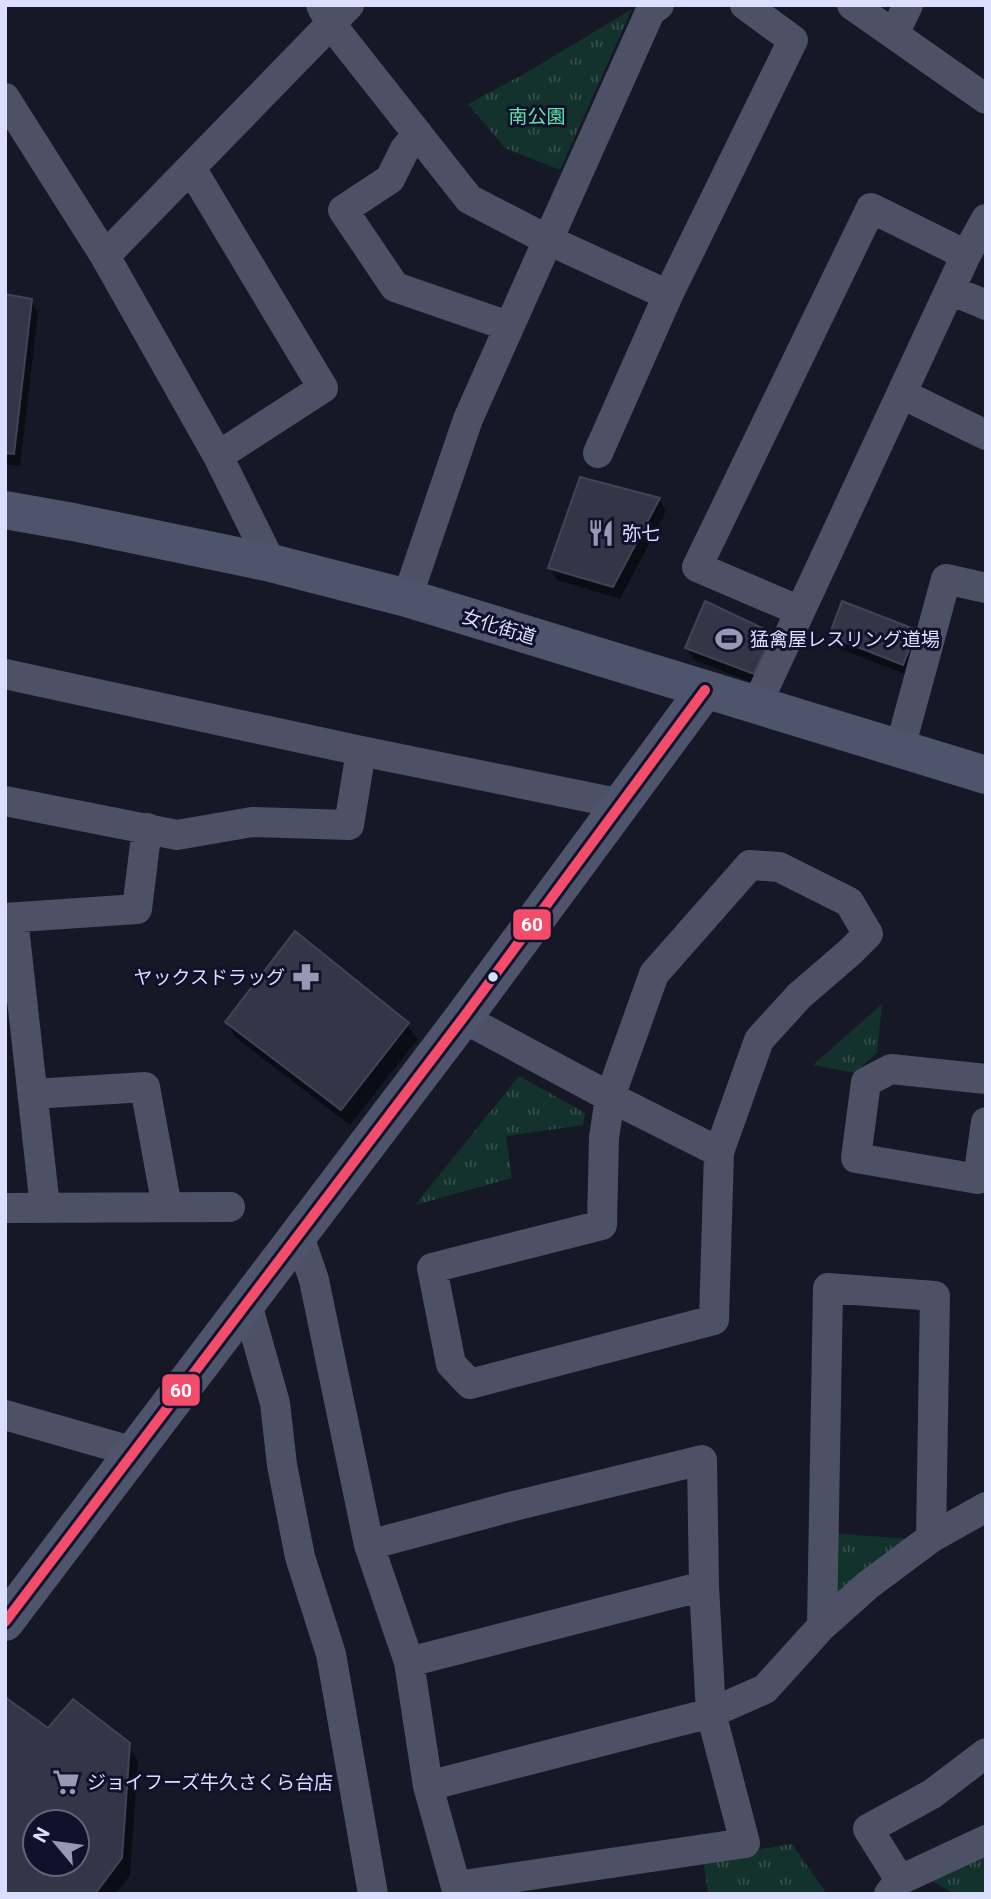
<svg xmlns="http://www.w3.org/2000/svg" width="991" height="1899" font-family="Roboto,'Noto Sans JP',sans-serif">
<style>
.grass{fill:url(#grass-tufts)}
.shadow{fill:#0007;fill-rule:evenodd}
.building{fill:#343647;stroke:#414358;stroke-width:2;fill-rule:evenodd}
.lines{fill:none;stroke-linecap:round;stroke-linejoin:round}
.street{stroke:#4c5166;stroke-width:30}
.secondary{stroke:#4e546c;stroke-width:38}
.bus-1-casing{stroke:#10122c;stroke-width:16}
.bus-1{stroke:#f44d6c;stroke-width:10}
.bus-dot{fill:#dbdfff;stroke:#10122c;stroke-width:2.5}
.labels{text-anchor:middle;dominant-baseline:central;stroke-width:6;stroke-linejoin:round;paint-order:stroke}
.park-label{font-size:19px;fill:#61e5a4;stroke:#10122c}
.poi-label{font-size:19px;fill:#dbdfff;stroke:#10122c;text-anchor:start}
.street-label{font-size:19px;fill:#dbdfff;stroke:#10122c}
.line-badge{stroke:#10122c;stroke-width:2.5}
.badge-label{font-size:19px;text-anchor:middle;font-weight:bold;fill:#fff}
</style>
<defs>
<pattern id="grass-tufts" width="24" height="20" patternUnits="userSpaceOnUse" patternTransform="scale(1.75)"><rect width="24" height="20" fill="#13322b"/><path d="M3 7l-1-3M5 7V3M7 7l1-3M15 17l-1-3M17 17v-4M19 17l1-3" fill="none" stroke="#354f4b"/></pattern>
</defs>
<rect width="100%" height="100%" fill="#161826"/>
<path class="grass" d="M632,9l-72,161 -55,-22 -37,-44 56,-30z
M882,1004l-5,49 -22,20 -42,-8z
M519,1076l66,37 -2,12 -77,11 6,42 -97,27z
M831,1533l79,6 -70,58 -12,-3z
M792,1844l35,50h-119l-5,-36z
M986,1855v39h-32l-25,-15z"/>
<path class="shadow" d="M5,295l26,5 7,13 -18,153 -15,-2z
M659,499l7,12 -46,88 -63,-19 -7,-12z
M916,631l7,12 -13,33 -72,-28 -8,-12z
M772,634l7,12 -18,40 -67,-26 -7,-12z
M227,1022l180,2 10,16 -67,85 -114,-87z
M48,1730l80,14 10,17 -8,114 -14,19h-111zM35,1822h42v42h-42z"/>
<path class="building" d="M5,294l27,5 -18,155 -9,-1z
M580,477l80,21 -47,89 -65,-19z
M705,601l68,32 -19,41 -69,-26z
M842,601l75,29 -14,35 -74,-29z
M295,931l114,92 -68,87 -116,-88z
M5,1697l43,31 25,-29 57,44 -8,115 -27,36h-90zM35,1822h42v42h-42z"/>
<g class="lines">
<path class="street" d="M321,5l9,18 139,176 79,41 120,55
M852,5l134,94
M894,34l14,-29
M5,98l100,158 113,200 53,107
M418,134l-13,15 -15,30 -47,31 52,77 113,39
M191,168l132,220 -105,68
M105,256l244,-251
M950,290l36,15
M902,394l84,41
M598,453l70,-158 125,-255 -48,-35
M407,598l61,-179 182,-407 9,-7
M800,611l-103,-44 174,-359 95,47
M5,674l356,77 261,53
M756,706l210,-451 20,-36
M900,748l46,-169 40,9
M5,801l172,34 75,-13 97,3 12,-74
M750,865l29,2 70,35 19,32 -18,18 -51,44 -40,44 -40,112 -5,168 -244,64 -19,-20 -19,-96 170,-43 2,-87 6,-41 44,-123z
M5,918l132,-9 10,-81
M13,918l32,289
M463,1018l147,79 109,55
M986,1079l-95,-10 -25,13 -10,76 122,21 8,-57
M33,1094l112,-7 22,120
M5,1208l225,-1
M299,1236l15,44 55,265 40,117 19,124 30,108
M247,1304l28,99 7,62 18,92 31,97 42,240
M5,1415l129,37
M369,1545l145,-39 188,-46 2,126 7,127 34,130 -288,43
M822,1626l6,-338 107,8 -4,242
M409,1662l295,-76
M428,1786l283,-73 54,-24 57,-63 46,-41 63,-47 55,-31
M900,1880l-32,-51 64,-35 54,-41
M889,1894l11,-14 86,-40"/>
<path class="secondary" d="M5,510l68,12 198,41 136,35 579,177
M5,1622l458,-604 242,-328"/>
<defs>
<path id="bus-1" d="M5,1622l458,-604 242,-328"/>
</defs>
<use href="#bus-1" class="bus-1-casing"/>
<use href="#bus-1" class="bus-1"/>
</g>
<defs>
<symbol id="restaurant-bare" viewBox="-9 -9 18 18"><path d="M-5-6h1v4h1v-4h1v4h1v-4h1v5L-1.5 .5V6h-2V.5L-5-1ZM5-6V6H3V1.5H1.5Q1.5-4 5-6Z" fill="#9699b3" stroke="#10122c" stroke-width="2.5" paint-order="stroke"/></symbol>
<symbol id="stadium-bare" viewBox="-9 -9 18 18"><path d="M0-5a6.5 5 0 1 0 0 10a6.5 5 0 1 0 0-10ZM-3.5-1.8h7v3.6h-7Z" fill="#9699b3" stroke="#10122c" stroke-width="2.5" paint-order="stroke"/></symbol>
<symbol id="pharmacy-bare" viewBox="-9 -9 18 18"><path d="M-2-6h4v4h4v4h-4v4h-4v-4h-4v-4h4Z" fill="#9699b3" stroke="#10122c" stroke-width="2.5" paint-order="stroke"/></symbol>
<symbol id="supermarket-bare" viewBox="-9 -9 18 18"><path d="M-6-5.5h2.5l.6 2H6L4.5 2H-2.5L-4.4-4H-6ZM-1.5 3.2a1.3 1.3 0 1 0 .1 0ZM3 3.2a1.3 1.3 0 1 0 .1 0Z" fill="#9699b3" stroke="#10122c" stroke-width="2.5" paint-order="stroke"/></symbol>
</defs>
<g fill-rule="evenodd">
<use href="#restaurant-bare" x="582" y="514" width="38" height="38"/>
<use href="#stadium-bare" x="710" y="620" width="38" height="38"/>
<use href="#pharmacy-bare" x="287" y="958" width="38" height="38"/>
<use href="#supermarket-bare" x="47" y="1763" width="38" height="38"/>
</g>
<circle class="bus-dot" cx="493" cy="977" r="6"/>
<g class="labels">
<g class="park-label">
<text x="537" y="116">南公園</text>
</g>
<g class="poi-label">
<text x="622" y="533">弥七</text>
<text x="750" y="639">猛禽屋レスリング道場</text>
<text x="285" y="977" text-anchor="end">ヤックスドラッグ</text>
<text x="87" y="1782">ジョイフーズ牛久さくら台店</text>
</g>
<g class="street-label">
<text transform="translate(499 627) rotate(17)">女化街道</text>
</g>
</g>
<g class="line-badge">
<rect x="512" y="908" width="40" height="33" rx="7" fill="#f44d6c"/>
<rect x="161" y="1373" width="40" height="34" rx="7" fill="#f44d6c"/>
</g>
<g class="badge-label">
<text x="532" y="931">60</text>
<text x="181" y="1397">60</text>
</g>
<rect width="991" height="1899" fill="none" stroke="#dbdfff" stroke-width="14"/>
<g transform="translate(56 1843) rotate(299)"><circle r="33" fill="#10122c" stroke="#616480" stroke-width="2"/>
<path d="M0-5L12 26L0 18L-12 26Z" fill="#9699b3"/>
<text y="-10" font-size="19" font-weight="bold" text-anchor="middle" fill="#dbdfff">N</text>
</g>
</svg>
